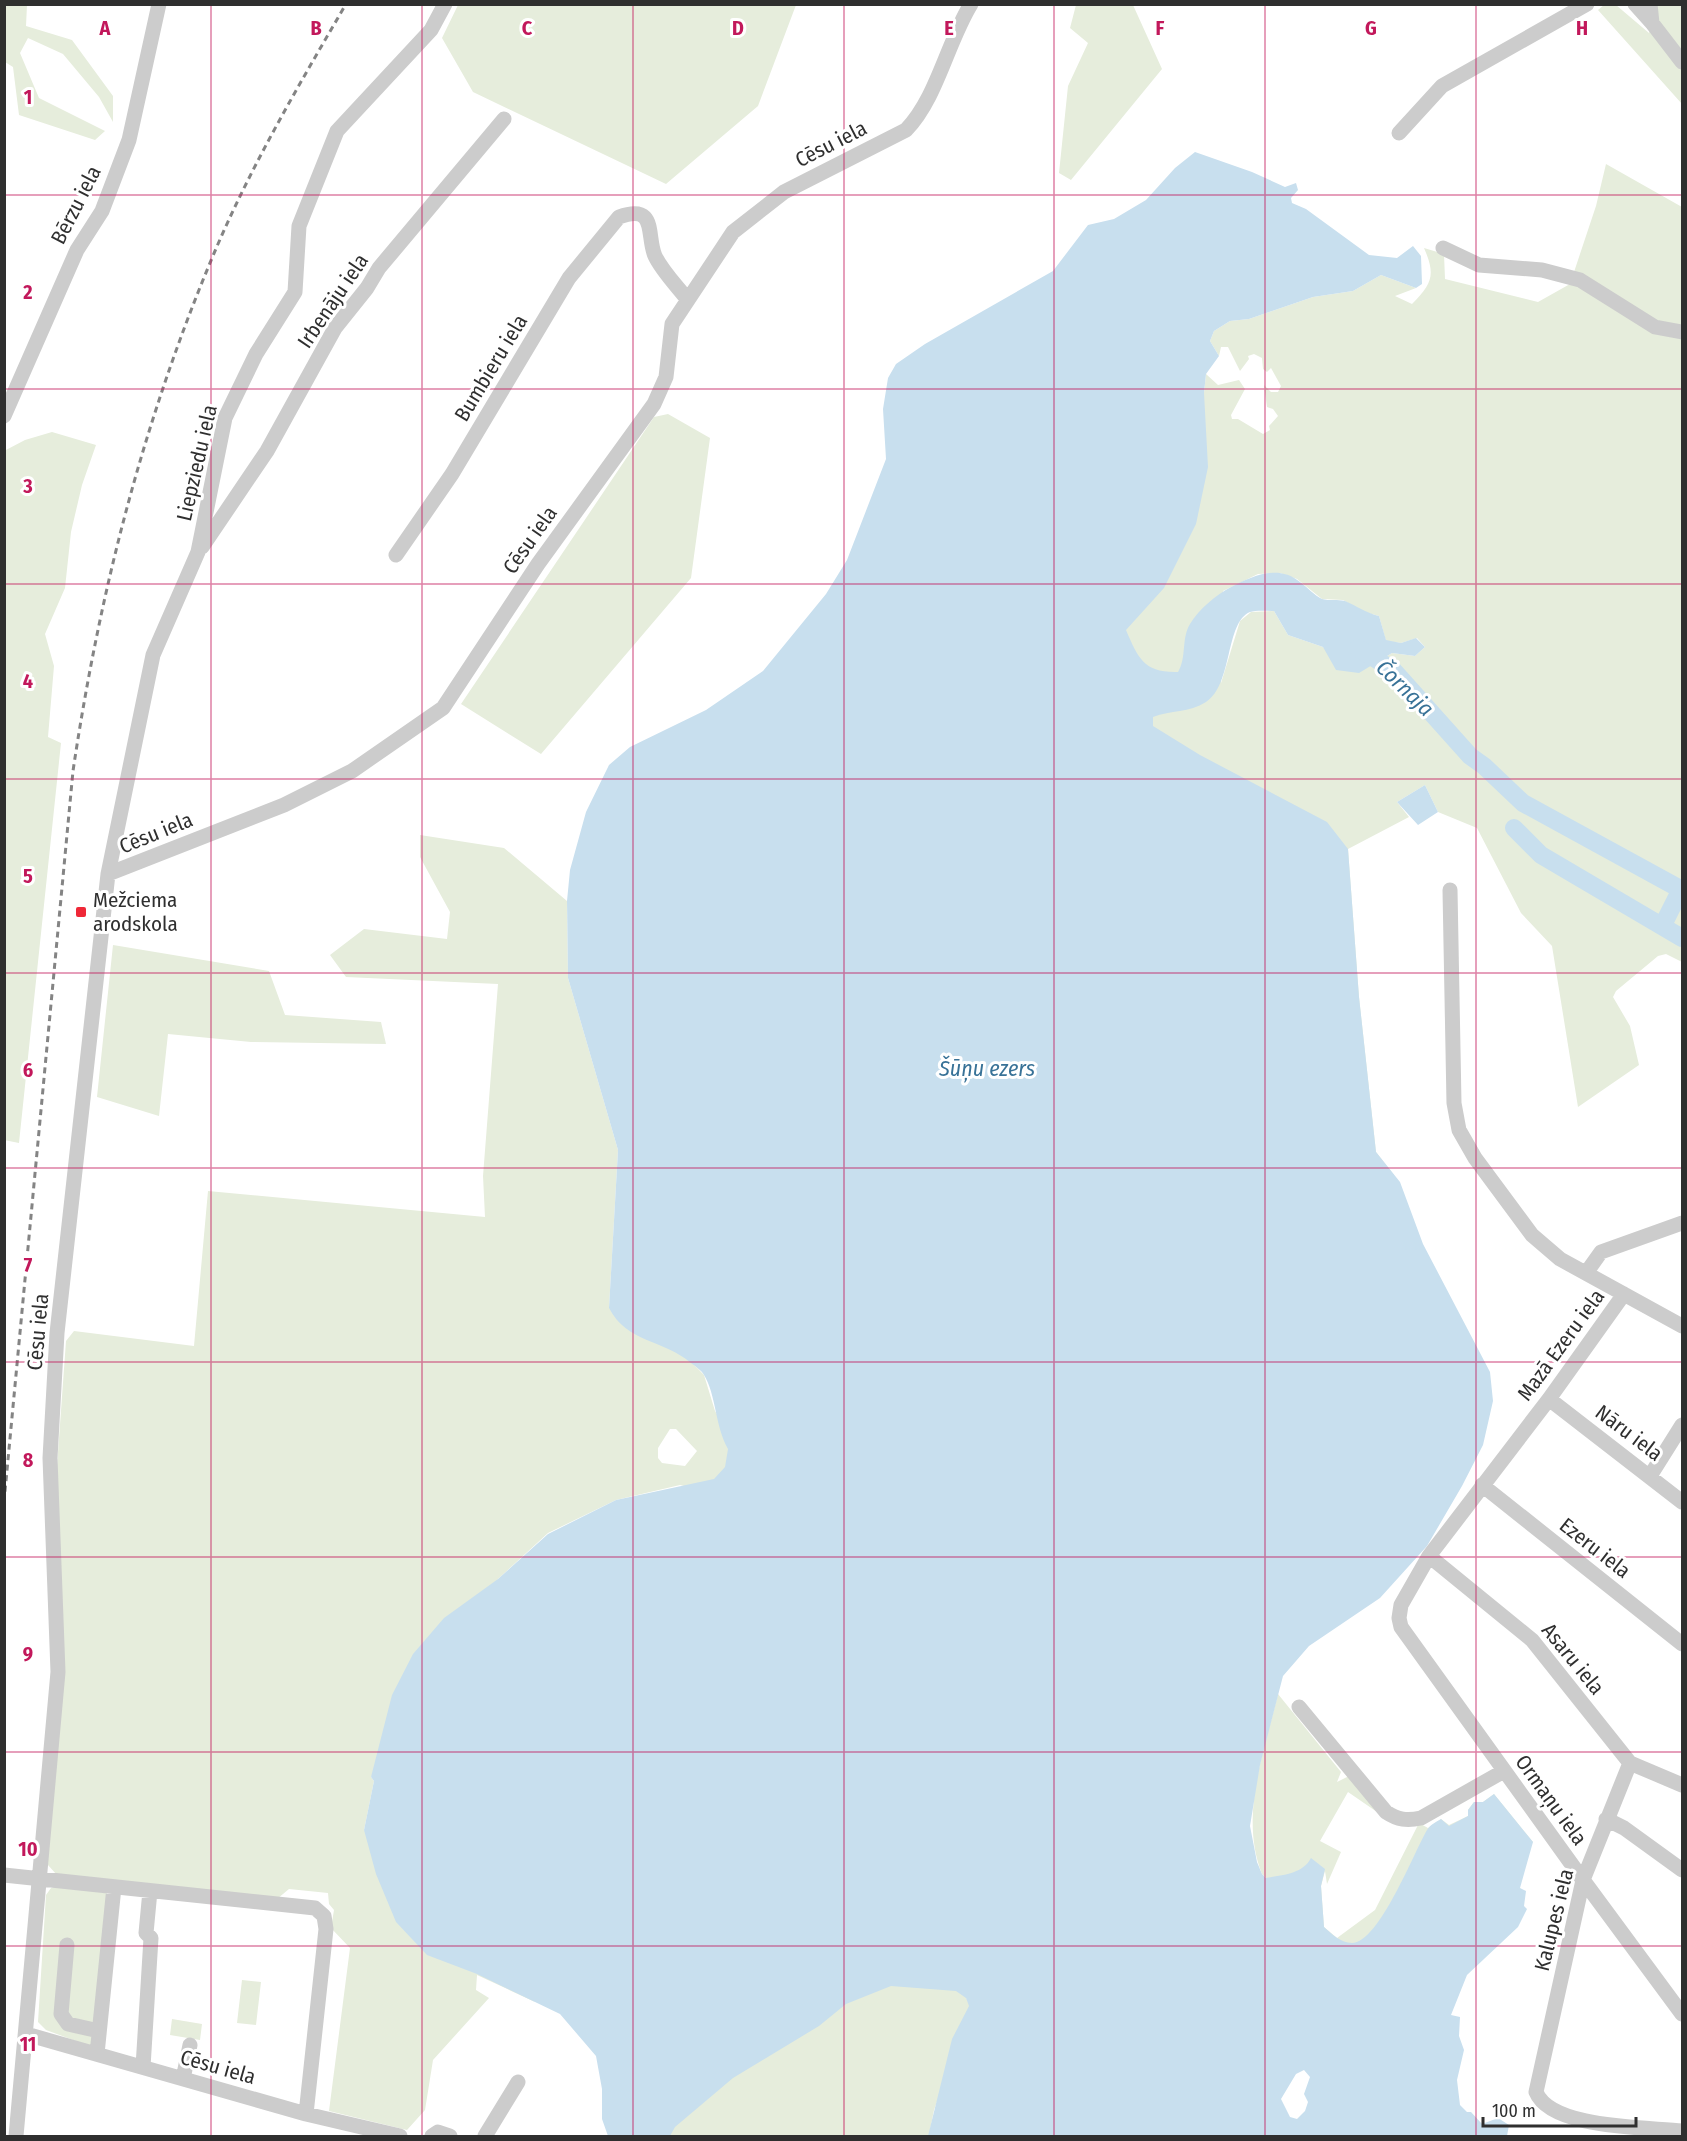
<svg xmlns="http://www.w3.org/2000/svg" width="1687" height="2141" font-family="'Fira Sans Condensed',sans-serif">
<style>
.green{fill:#e6eddc;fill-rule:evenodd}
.water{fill:#c8dfee;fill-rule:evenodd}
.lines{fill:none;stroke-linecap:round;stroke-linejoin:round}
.river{stroke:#c8dfee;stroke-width:18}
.minor{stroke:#ccc;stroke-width:15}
.rail{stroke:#848484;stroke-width:3;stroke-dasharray:6 4.5;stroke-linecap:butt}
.grid{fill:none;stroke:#c2185b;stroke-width:1.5;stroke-opacity:0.55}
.poi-dot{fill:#ef2837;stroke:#fff;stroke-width:2}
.labels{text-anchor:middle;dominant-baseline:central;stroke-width:6;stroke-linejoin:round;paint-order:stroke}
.street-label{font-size:21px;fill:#2f2f2f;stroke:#fff}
.poi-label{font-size:21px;fill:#2f2f2f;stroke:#fff;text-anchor:start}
.water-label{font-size:22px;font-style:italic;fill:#387297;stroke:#fff}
.grid-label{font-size:20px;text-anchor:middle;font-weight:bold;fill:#c2185b;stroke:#fff;stroke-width:6;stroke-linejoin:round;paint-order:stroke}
</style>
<rect width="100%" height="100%" fill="#fff"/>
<path class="green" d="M4,5h23l-1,21 46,14 41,56v26l-14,-25 -36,-43 -35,-16 -8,15 19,45 66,33 -10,9 -76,-25 -6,-48 -8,-5z
M458,5v-1l338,1 -38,101 -92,78 -193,-92 -31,-54z
M1076,5h57l29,64 -91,111 -12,-7 9,-87 20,-43 -18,-15z
M1604,5h12l33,28 8,-28h25v99l-84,-94z
M1606,164l76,43v755l-16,-8 -8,2 -42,35 -3,6 17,29 9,39 -61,42 -26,-161 -31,-33 -44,-85 -39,-16 -13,-27 -28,17 12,15 -61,32 11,148 17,155 18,23 -34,2 -209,-411 -40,-134 93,-239 2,-19 12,11 21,-5 6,9 -14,26 1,4h6l25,15 7,-4 -1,-4 9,-10 -5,-7 -6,-2 -3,-22 7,7h7l3,-6 -10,-18 -4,4 -4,-3 -1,-11 -8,-4 -6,2 1,3 -9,12 -12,-24h-7l-2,9 -9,-15 4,-10 16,-10 19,-2 64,-22 40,-6 28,-16 35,13 -21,8 17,8c20,-20 24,-29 12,-56l20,6 1,25 93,23 32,-18 26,-78zM1280,573l17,6 25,20 21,1 21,12 15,4 7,25 15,2 16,-5 8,9 -10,9 -23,-3 -33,19 -36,-25 -35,-12 -14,-24 -23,1 -11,9 -19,62 2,-92 35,-17z
M668,414l42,24 -19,140 -150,176 -80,-50 193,-287z
M52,432l44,13 -14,40 -11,47 -6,56 -20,46 9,32 -6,71 13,6 -42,400 -15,-3v-689l21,-11z
M420,835l84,13 63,53 1,77 50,172 -9,158 46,17 49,50 11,36 24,41 -34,39 -25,-6 -64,15 -68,33 -50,46 -127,198 3,4 -10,49 171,172 -58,-27 -1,15 13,8 -56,62 -8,50 -18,20 -78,-19 21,-163 -19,-20 3,-18 -5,-6 -1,-11 -39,-4 -12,10 -220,-24 -10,-11 10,-398 9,-125 8,-10 120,15 14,-155 277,26 -2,-41 15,-192 -152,-7 -16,-22 34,-26 83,10 3,-27 -30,-55zM670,1429h6l21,22 -12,15 -23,-3 -4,-5v-10z
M113,945l156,26 16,44 96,7 5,22 -135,-2 -83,-8 -9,82 -62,-19z
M1278,1694l63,78 -4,10 12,-6 44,47 -45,-31 -28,49 21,11 -14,32 -2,-13 -4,15 3,41 13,11 38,-28 44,-87 9,5 13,-9 8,6 19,-9v-6l6,-8h9l11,-8 39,48 -168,127 -103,-95c-23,-58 2,-123 16,-180z
M58,1886l49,7 -15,154 -46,-17 -8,-8 8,-127 5,-7z
M950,1963l20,43 -36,104 -5,25 4,1h-280l194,-149z
M242,1980l19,2 -5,43 -19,-2z
M172,2019l30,5 -2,16 -30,-5z"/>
<path class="water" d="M1195,152l57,20 33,15 11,-4 2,7 -7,8 1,5 14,6 63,46 28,3 16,-12 8,10 1,28 -6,4 -35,-13 -28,16 -40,6 -64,22 -19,2 -16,10 -4,10 9,15 -13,18 -2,19 4,74 -12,57 -32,64 -38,42c12,28 18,43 52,42 9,-15 3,-33 12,-48 9,-15 26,-29 41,-37 22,-11 47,-23 69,-5 7,5 15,14 22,17 7,2 16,0 23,2 12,5 21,12 34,15l7,24 15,3 15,-5 9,9 -10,9 -23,-3 -33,20 -23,-3 -13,-23 -35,-12 -14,-24c-7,0 -18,-1 -24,1 -25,10 -17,73 -44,90 -17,11 -35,8 -53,15v9l47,29 127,67 21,27 11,148 17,155 24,30 23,62 67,128 3,29 -10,44 -21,41 -35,60 -47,52 -71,48 -26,30 -23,89 -10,61 7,36 5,12 4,4c16,-3 37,-4 45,-20l14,11 -4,17 3,41c8,7 17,16 28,16 27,0 62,-91 75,-113 3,-5 9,-8 14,-11l8,7 19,-10v-6l6,-8h9l11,-8 39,48 -13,46 6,3 -2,15 3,3 -9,18 -51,48 -16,40 9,2 -1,19 5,14 -7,30 3,25 7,7h4l11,12 16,-6 11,7 -2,11h-579l24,-97 17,-33 -3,-8 -10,-7 -65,-5 -45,18 -27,22 -86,52 -58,49 -5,9h-62l-6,-17v-30l-6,-33 -36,-42 -83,-40 -50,-19 -31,-33 -20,-48 -12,-44 10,-49 -3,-4 21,-82 21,-41 31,-36 54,-39 50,-45 68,-34 98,-21 11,-12 3,-18c-13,-23 -12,-55 -24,-74 -2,-4 -9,-9 -13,-12 -28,-24 -64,-20 -82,-55l9,-158 -50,-172 -1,-77 3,-31 16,-58 23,-47 21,-18 76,-37 57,-39 63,-77 21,-34 39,-101 -3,-50 5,-31 8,-14 29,-20 128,-73 35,-46 26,-6 32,-19 29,-32zM1304,2070l6,7 -6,17 4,8 -3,9 -8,8 -7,-2 -9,-18 15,-25z
M1425,785l13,27 -20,13 -21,-23z"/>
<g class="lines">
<path class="river" d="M1358,648l35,22 77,86 14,10 39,37 159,87
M1514,828l27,27 141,83
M1663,925l18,-36"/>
<path class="minor" d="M1635,4l17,19
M1650,4l2,19 30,39
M1399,133l43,-47 145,-82
M1443,248l36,17 63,5 38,10 75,47 27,5
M4,416l73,-166 25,-39 27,-71 30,-136
M202,547l65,-96 68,-123 32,-40 12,-20 125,-149
M396,555l56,-81 117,-196 50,-61c39,-14 27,19 36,39 7,15 22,30 32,43
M108,874l176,-69 68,-34 91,-63 95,-144 116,-160 12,-27 6,-53 61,-92 51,-40 122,-62c31,-32 41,-87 65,-126
M1450,890l4,213 5,27 16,28 57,77 28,24 122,67
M1586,1273l15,-21 81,-29
M1624,1294l-75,105 -120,157 -28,49 -2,13 2,9 182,253 99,134
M1549,1399l133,103
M1650,1476l32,-51
M1482,1485l200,159
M1429,1556l103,84 98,123 52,22
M1299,1707l87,105c12,8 21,9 35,6l83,-47
M1630,1763l-47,117 -47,212c15,37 111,35 146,39
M1606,1819l18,9 58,42
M4,1875l311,33 9,8 2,13 -20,185
M67,1945l-6,69 7,10 31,7
M26,2034l280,80 94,22
M97,2054l17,-167
M143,2067l8,-129 -5,-5 4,-42
M183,2079l7,-34
M16,2136l42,-464 -8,-214 7,-125 51,-459 45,-219 45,-103 27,-134 31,-64 39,-62 4,-66 38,-95 94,-101 14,-26
M432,2136l6,-4 12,4
M485,2136l33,-54"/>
<path class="rail" d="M4,1502l69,-731c27,-182 72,-357 145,-527 36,-83 82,-161 128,-240"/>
</g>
<path class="grid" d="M211,4v2132M422,4v2132M633,4v2132M844,4v2132M1054,4v2132M1265,4v2132M1476,4v2132M4,195h1678M4,389h1678M4,584h1678M4,779h1678M4,973h1678M4,1168h1678M4,1362h1678M4,1557h1678M4,1752h1678M4,1946h1678"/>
<rect class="poi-dot" x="75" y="906" width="12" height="12" rx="3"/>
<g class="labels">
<g class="street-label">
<text transform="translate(831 144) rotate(-27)">Cēsu iela</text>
<text transform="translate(76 205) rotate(-63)">Bērzu iela</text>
<text transform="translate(333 301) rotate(-56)">Irbenāju iela</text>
<text transform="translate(491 368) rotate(-59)">Bumbieru iela</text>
<text transform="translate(197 463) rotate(-77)">Liepziedu iela</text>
<text transform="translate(530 540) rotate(-55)">Cēsu iela</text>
<text transform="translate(156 833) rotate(-22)">Cēsu iela</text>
<text transform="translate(38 1332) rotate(-85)">Cēsu iela</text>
<text transform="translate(1561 1345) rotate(-54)">Mazā Ezeru iela</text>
<text transform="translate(1629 1433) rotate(37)">Nāru iela</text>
<text transform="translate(1595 1548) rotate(38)">Ezeru iela</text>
<text transform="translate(1573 1659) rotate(51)">Asaru iela</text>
<text transform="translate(1551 1800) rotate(54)">Ormaņu iela</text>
<text transform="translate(1554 1920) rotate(-76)">Kalupes iela</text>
<text transform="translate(218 2067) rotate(16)">Cēsu iela</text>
</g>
<g class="poi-label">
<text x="93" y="900">Mežciema<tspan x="93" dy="24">arodskola</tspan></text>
</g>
<g class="water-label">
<text transform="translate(1405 688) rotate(44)">Čornaja</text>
<text x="987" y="1068">Šūņu ezers</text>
</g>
</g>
<g class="grid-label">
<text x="105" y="35">A</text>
<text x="316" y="35">B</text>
<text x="527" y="35">C</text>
<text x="738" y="35">D</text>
<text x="949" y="35">E</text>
<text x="1160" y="35">F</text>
<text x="1371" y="35">G</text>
<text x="1582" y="35">H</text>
<text x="28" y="104">1</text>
<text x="28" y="299">2</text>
<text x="28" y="493">3</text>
<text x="28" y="688">4</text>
<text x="28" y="883">5</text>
<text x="28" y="1077">6</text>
<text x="28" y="1272">7</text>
<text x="28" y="1467">8</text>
<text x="28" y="1661">9</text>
<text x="28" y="1856">10</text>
<text x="28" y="2051">11</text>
</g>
<rect width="1687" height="2141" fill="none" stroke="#2f2f2f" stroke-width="12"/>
<path d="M1483 2117v9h153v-9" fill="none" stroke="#2f2f2f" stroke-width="3"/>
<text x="1492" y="2117" font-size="18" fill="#2f2f2f" stroke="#ffffff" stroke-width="4.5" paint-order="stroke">100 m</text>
</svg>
